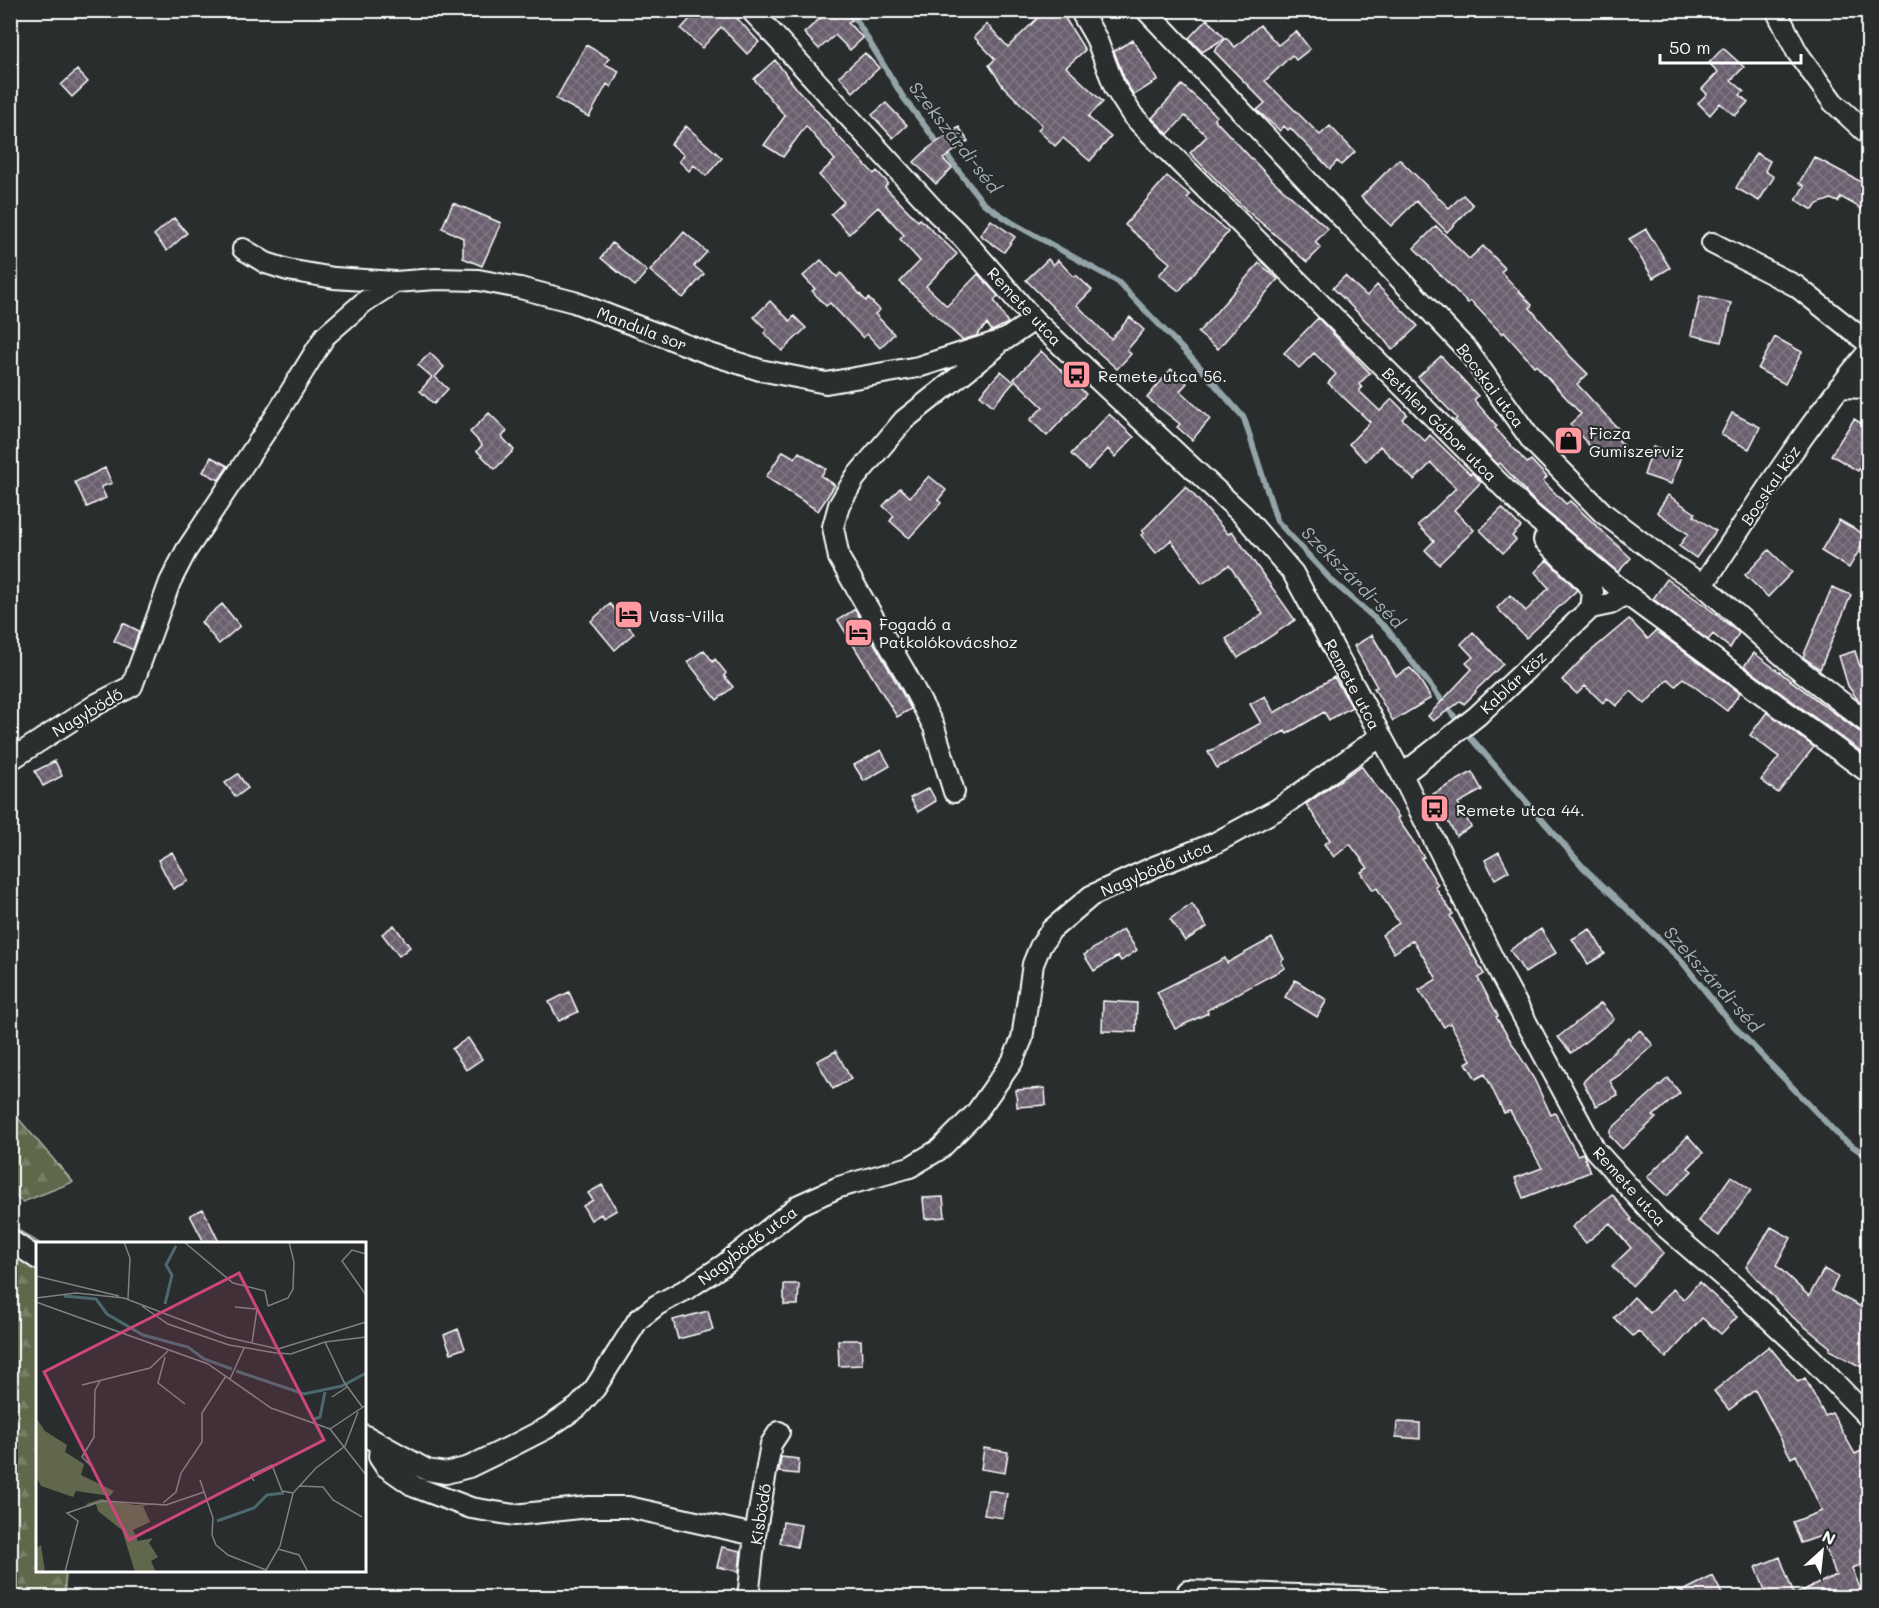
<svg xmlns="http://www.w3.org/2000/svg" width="1879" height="1608" font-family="Mali,sans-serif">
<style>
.forest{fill:url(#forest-firs);stroke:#b0b3a6;stroke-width:1.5}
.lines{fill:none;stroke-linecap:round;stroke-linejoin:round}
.stream{stroke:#94a5a9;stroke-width:6}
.building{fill:url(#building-cross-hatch);stroke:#fff;stroke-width:1.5}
.street-casing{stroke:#fff;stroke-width:24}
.street{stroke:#2a2d2e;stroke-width:20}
.labels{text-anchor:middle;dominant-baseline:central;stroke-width:4.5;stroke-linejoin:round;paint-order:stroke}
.street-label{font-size:16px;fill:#fff;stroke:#2a2d2e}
.poi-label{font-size:16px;fill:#fff;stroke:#2a2d2e;text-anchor:start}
.water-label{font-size:18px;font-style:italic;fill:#a6b4b8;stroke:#2a2d2e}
.inset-river{fill:none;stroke:#4c6970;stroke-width:3}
.inset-road{fill:none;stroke:#7f8182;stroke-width:1.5}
.view{fill:#ce467c;fill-opacity:0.15;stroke:#ce467c;stroke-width:3}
.inset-edge{fill:none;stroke:#fff;stroke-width:3}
</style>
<defs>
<pattern id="forest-firs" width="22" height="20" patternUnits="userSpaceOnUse" patternTransform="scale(1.5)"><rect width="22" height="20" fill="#61674c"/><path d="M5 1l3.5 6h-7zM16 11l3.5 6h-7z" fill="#797e67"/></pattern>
<pattern id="building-cross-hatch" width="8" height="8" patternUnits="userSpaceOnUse" patternTransform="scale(1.5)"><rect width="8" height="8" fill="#6b5f6e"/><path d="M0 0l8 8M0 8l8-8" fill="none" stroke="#817784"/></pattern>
</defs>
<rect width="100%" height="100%" fill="#2a2d2e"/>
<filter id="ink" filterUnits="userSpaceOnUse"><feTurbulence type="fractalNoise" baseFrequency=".0167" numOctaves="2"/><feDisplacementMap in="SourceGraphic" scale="12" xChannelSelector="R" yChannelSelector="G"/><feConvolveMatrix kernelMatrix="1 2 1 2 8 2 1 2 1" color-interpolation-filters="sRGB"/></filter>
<g filter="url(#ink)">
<path class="forest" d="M10,1110h1l62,72 -50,20 -12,-8z
M10,1225l29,18 -1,327 28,1 -2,26h-53z"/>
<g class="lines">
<path class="stream" d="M850,10l53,87 80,106 28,19 107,60 80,83 46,53 33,103 55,60 55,48 83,108 114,131 95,90 50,63 112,117 27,19"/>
</g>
<path class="building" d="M698,10h38l-3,4 26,28 -12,12 -26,-27 -19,21 -21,-19z
M829,10h15l8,10 -4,3 15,15 -13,12 -15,-15 -16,14 -15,-16z
M1046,10h14l25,40 -19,17 37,35 -15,15 23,20 -21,24 -27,-23 -8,8 -17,-16 4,-5 -39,-39 -14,-21 6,-6 -21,-22 13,-13 21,23z
M1207,19l18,19 -23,14 -13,-14z
M1260,25l18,20 18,-14 14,18 -14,11 -4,-5 -27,26 55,54 10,-9 25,26 -14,13 -4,-4 -7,8 -40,-41 -2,2 -4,-4 -4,5 -23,-21 8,-7 -51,-52 12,-13 9,9z
M1133,40l25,40 -24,15 -8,-12 -12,-32z
M586,45l23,13 -4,6 14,7 -8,16 -4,-3 -18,33 -33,-18z
M1723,48l21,19 -13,13 13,11 -4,4 8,7 -13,14 -15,-13 -10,12 -12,-12 9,-9 -5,-5 16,-17 -9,-9z
M865,53l14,15 -26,24 -14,-16z
M775,60l22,29 37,41 -1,1 41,43 3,-3 11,12 -3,4 33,34 2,-2 37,35 -31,32 21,20 31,-32 20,22 -4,4 14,23 -16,8 -5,-7 -11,12 -14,4 -62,-58 20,-21 -20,-22 4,-4 -26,-28 -29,27 -18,-20 13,-12 -25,-27 16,-15 -29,-34 -23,31 -19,-12 21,-29 -31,-37z
M77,70l11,12 -16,15 -11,-12z
M1182,85l35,31 -3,3 56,59 58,51 -13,13 6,6 -14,14 -62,-53 -55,-56 17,-17 -22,-20 -17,18 -16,-16z
M886,103l21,22 -14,13 -21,-23z
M686,126l36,32 -16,18 -12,-11 -5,6 -10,-10 5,-6 -13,-11z
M959,127l9,14 -25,18 9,9 -16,16 -22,-22 16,-15z
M1756,153l14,8 -5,10 9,6 -15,24 -23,-13z
M1814,157l55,29v27l-28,-16 -3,5 -7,-3 -14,5 -4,6 -17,-10 8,-14 -5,-3z
M1399,159l50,49 14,-13 10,10 -26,27 -31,-31 -25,25 -30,-29z
M1167,176l23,19 -3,3 41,34 -49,59 -20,-16 11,-12 -45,-38z
M453,203l48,20 -19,43 -19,-8v-20l-21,-10z
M174,218l13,15 -20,18 -13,-16z
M991,220l24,17 -11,15 -24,-17z
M1436,226l33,33 14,-13 22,22 -4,4 31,33 -2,3 40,48 18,18 -11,10 46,50 -5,5 6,7 -15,13 -8,-10 -5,4 -26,-29 11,-10 -45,-49 -2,1 -30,-34 -2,2 -31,-33 -3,2 -54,-55z
M1646,229l24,39 -17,10 -24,-39z
M684,232l23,20 -13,14 10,8 -21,24 -33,-27z
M612,243l35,28 -12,15 -34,-28z
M1048,259l5,6 5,-5 16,17 2,-2 16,15 -15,15 34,34 19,-22 14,13 -17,20 4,4 -14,15 -28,-25 -63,-64z
M821,260l16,17 4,-4 25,28 2,-3 12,12 -5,4 19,20 -14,14 -13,-14 -4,4 -33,-35 -4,3 -14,-15 3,-2 -12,-13z
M1259,263l19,16 -60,70 -20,-16z
M1345,276l22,20 10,-11 41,41 -26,24 -9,-12 -50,-50z
M1700,296l31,7 -9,39 -31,-7z
M770,301l20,20 4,-5 12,12 -24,23 -18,-18 3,-3 -13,-13z
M1318,318l52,55 -11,11 3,4 -3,3 21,20 12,-12 15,15 -5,5 23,22 5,-6 40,39 2,-1 9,9 -27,28 20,20 -35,34 -14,-14 9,-9 -16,-16 38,-37 -25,-25 -17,17 -34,-34 -14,15 -17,-17 21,-22 -42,-39 8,-9 -22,-21 -15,15 -15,-15z
M1775,337l27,15 -17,32 -27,-15z
M1041,351l45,43 -39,42 -17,-16 13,-13 -29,-28z
M430,353l14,14 -9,10 13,12 -14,15 -14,-13 12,-14 -14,-12z
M1441,356l37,40 -4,4 23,26 -2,2 32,35 4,-3 16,17 -4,4 23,23 4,-3 61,57 -13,14 -84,-71 -34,-38 -2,2 -43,-45 2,-2 -39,-41z
M1171,369l16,14 -7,8 30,28 -18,21 -15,-13 3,-3 -33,-26z
M1001,371l13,11 -21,24 -13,-11z
M489,413l18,18 -5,6 12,13 -19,19 -18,-18 5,-6 -12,-13z
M1732,413l28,14 -11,22 -28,-14z
M1109,414l25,23 -19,20 -7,-8 -20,21 -17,-16z
M1854,419l15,9v25l-11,18 -27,-16z
M1653,447l28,9 -10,28 -27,-9z
M783,451l12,7 4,-6 27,17 -5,7 14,9 -17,26 -52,-34z
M211,457l17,9 -9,14 -16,-8z
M105,468l7,15 -11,4 5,11 -19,9 -12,-25z
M929,476l17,14 -8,10 3,3 -32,35 -19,-17 4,-5 -11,-10 17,-18 10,9z
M1186,486l42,48 4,-3 63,89 -57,38 -12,-19 37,-25 -34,-49 -27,19 -31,-44 -15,13 -15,-18 3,-2 -2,-2z
M1668,495l27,18 -1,3 22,15 -20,27 -17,-12 9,-12 -31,-22z
M1502,508l19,19 -9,9 4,4 -13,13 -23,-23z
M1839,520l28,16 -18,32 -28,-17z
M1769,550l23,22 -24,25 -23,-22z
M1547,560l30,30 -51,48 -29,-30 13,-13 16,16 23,-23 -14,-16z
M1667,579l36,25 36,29 -9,15 -17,-14 -5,6 -55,-41z
M1832,587l19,8 -31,74 -17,-12z
M222,604l18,22 -21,18 -18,-22z
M610,604l24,29 -19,17 -24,-29z
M855,609l56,100 -14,8 -59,-97z
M1629,619l19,20 8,-8 84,62 -13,18 -44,-33 -7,8 -8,-7 -23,25 -14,-13 -15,15 -9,-8 -4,5 -18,-17 -8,8 -15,-14 23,-24z
M123,623l16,8 -6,19 -19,-9z
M1473,632l30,32 -28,27 1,1 -12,12 -3,-3 -28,20 -5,-5 44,-47 -6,-6 7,-6 -12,-13z
M1372,635l24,41 14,-8 6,6 15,24 -38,23 -19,-33 3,-1 -23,-41z
M704,650l9,12 2,-3 11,14 -2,3 9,11 -16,13 -29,-38z
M1855,651l14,44v13l-11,-8 -10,-14 -9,-30z
M1754,653l115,86v18l-125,-91z
M1334,677l18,30 -23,13 -5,-8 -37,22 -2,-3 -68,37 -9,-16 53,-29 -11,-19 15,-8 9,17z
M1767,712l47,35 -36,46 -17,-13 18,-23 -29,-22z
M881,750l9,16 -26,15 -10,-16z
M55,761l7,15 -19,10 -8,-15z
M1361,766l38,51 -2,1 27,39 -3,1 17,27 -3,2 18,27 -3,2 34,58 -6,4 20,38 -2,1 38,62 17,36 4,-2 22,42 6,-2 7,19 -67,26 -8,-20 27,-10 -32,-57 -6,2 -19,-39 -9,5 -10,-16 5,-3 -21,-37 -6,4 -25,-37 18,-11 -24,-39 -19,13 -12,-18 17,-12 -22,-35 -4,2 -12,-18 7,-4 -18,-24 -16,13 -10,-13 6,-4 -24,-36z
M1472,772l10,18 -24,13 13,24 -15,9 -23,-42z
M238,774l10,14 -12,9 -11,-14z
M929,788l7,13 -18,11 -8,-14z
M172,852l16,29 -15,8 -15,-29z
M1499,852l10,19 -14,8 -10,-19z
M1192,904l15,23 -22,14 -15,-22z
M394,925l16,22 -11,9 -17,-22z
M1123,929l14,21 -16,11 -3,-5 -24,15 -10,-16z
M1541,929l15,24 -31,20 -15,-23z
M1590,929l15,25 -17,10 -16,-25z
M1272,938l12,21 -3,2 4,7 -78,42 1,3 -33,16 -18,-37 68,-34 2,5z
M1295,980l32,20 -10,17 -32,-20z
M569,992l9,20 -19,9 -10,-19z
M1103,1001l34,2 -1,29 -34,-1z
M1601,1003l13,16 -43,34 -13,-16z
M1640,1030l13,15 -32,29 -11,7 8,14 -22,11 -13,-24 45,-45 2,2z
M468,1038l14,21 -16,11 -14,-21z
M836,1051l15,28 -18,10 -16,-28z
M1668,1078l12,15 -27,23 3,2 -34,31 -12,-13v-6z
M1045,1088l1,17 -29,2 -1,-17z
M1688,1136l15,17 -15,15 4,3 -25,25 -20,-19z
M1731,1176l20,14 -32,46 -20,-15z
M602,1185l15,25 -14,8 -2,-4 -10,6 -8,-14 10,-6 -5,-7z
M1612,1194l20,25 -2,1 34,33 -32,33 -20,-20 19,-18 -21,-25 -24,20 -14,-16z
M943,1197l2,20 -20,2 -2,-21z
M203,1209l17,35h-15l-15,-29z
M1771,1227l20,11 -15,27 33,31 15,-27 14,8 -7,14 38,20v60l-40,-21 1,-3 -41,-33 -43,-47z
M1699,1282l38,35 -16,17 -19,-16 -36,40 -28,-27 -5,5 -19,-18 20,-21 16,16 23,-24 11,10z
M784,1284h15l-1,21h-14z
M708,1311l5,19 -35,9 -5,-19z
M458,1329l7,19 -14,5 -7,-18z
M838,1340h23l1,25 -23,1z
M1769,1346l29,36 7,-4 20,38 7,-3 23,41 8,-4 6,13v99l-17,6 12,30h-96l-12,-31 24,-10 14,38 42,-20 -15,-39 -20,7 -8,-21 29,-11 -26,-56 -5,3 -36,-68 -26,20 -15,-19z
M1397,1422l23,1v16l-24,-2z
M984,1448l24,4 -3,21 -24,-4z
M781,1457l18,2 -1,15 -19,-2z
M988,1490l19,3 -4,25 -19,-3z
M783,1522l18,3 -4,22 -17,-4z
M722,1547l19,4 -2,20 -22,-4z
M1713,1576l11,22h-55z"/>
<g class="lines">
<defs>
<path id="street" d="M751,10l185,202 26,25 72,83 210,196 49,57 109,202 100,202 93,173 69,76 72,62 74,69 58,60
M1080,10l16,28 19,50 18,28 393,394 100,84 242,178
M1146,10l322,341 64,90 71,72 66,50 34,22 88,78 77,60
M1776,10l21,42 36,50 35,32
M1712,243l84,43 72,57
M243,249l23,14 22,7 46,8 61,4 41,-3 42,1 42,8 54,14 136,52 50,16 66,13 92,-16 88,-28 28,-19
M1839,387l29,1
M1544,540l39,39 10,13 -2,16
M1703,585c53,-80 104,-160 165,-233
M10,760l87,-56 35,-18 38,-104 16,-31 89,-134 50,-81 39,-34 31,-20
M1402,775l75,-59 114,-108 19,-4 16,-10
M954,792l-20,-65 -28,-53 -67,-116 -6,-31 6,-22 16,-27 49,-58 91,-72
M10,1240l28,19
M364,1435l63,35 19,3 23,-6 43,-21 35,-18 31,-21 17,-19 43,-68 19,-15 30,-16 38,-25 74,-59 40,-18 71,-20 30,-18 36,-36 36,-51 10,-23 11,-75 7,-17 11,-17 40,-34 63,-29 61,-24 63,-34 103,-73
M380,1445l-1,12 6,9 30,21 56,21 43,7 75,-8h39l127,28
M748,1598l7,-63 16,-91 8,-12
M1188,1598v-7l194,7"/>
</defs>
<use href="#street" class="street-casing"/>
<use href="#street" class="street"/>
</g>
</g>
<defs>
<symbol id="bus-square" viewBox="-11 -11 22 22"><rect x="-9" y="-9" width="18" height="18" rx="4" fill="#ff9aa2" stroke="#2a2d2e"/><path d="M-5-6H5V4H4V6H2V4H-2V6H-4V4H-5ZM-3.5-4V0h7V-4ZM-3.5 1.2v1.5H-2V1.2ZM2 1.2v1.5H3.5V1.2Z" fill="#111"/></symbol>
<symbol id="shop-square" viewBox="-11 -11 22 22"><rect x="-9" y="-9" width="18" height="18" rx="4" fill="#ff9aa2" stroke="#2a2d2e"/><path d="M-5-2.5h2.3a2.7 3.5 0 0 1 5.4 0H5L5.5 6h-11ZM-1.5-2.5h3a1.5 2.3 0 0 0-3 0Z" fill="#111"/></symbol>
<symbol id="hotel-square" viewBox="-11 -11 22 22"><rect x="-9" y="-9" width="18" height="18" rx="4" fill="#ff9aa2" stroke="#2a2d2e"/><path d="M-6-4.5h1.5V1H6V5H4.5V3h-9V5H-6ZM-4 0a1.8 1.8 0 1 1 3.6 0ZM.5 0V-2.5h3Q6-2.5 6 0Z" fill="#111"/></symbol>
</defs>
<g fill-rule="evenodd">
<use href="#bus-square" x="1060" y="358" width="33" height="33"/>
<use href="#shop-square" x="1552" y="424" width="33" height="33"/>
<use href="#hotel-square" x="612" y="598" width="33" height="33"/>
<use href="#hotel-square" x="842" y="616" width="33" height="33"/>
<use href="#bus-square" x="1418" y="792" width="33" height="33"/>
</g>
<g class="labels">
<g class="street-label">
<text transform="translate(1025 306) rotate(47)">Remete utca</text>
<text transform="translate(642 328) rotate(21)">Mandula sor</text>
<text transform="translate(1491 385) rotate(53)">Bocskai utca</text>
<text transform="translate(1440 424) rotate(45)">Bethlen Gábor utca</text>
<text transform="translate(1770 485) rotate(-56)">Bocskai köz</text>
<text transform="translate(1513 682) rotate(-43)">Kablár köz</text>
<text transform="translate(1353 684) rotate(62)">Remete utca</text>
<text transform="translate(87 712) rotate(-31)">Nagybödő</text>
<text transform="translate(1156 868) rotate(-23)">Nagybödő utca</text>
<text transform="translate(1630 1186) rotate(48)">Remete utca</text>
<text transform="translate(747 1245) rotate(-37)">Nagybödő utca</text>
<text transform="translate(760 1514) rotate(-81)">Kisbödő</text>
</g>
<g class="poi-label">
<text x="1098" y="375">Remete utca 56.</text>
<text x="1589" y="432">Ficza<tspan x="1589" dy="18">Gumiszerviz</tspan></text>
<text x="649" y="615">Vass-Villa</text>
<text x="879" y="623">Fogadó a<tspan x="879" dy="18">Patkolókovácshoz</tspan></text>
<text x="1456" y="809">Remete utca 44.</text>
</g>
<g class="water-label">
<text transform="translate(955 137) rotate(52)">Szekszárdi-séd</text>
<text transform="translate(1353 577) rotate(45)">Szekszárdi-séd</text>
<text transform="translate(1713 979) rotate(48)">Szekszárdi-séd</text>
</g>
</g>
<g transform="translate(36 1242)">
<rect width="330" height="330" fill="#2a2d2e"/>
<path d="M0,176l9,13 22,14 -2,7 19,12 -3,11 33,16 -4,5 -34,-5 -3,6 -32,-11 -5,-10zM65,257l34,6 23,-2 -15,3 7,16 -17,8 5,11 15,-3 -4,5 9,14 -7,4 5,11h-21l-13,-42 -24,-19 -2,-7 -8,3 -2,-3zM5,303l4,27h-9v-24z" fill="#61674c"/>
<path class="inset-river" d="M28,54l32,3 11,15 36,21 45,12 16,12 28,10M129,62l7,-29 -6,-10 10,-19M200,129l68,23 38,-8 24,-13M278,177l6,-2 5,-25M181,279l37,-13 13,-13 17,-2"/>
<path class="inset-road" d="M88,0l6,16 -2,41M148,0l49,41 32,8 3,15M330,12l-14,-4 -10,11 24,34M0,34l83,20M0,56l40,-5 48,5 102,39 52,12 88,-27M0,60l172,62 63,44 59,21 36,46M106,64l26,18 61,21 47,8 15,1 34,-12 41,-5M232,64l20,-8 5,-9 1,-27 -5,-20M199,65l22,2 -5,34M289,100l19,40 19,26M129,115l-7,26 27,21M194,137l14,-31M46,143l68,-17 18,-17M296,155l15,-10M294,187l36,-24M58,227l-12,-12 12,-20 1,-47 5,-9M164,238l13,38 -1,17 4,10 12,10 38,15 14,-24 13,-53 23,-25 29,-22 13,-34M218,239l-3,-6 21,-10 10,26 11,2M263,244l24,1 10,13 29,17M127,261l13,-11 5,-19 21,-31v-29l24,-37M242,307l21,6 9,17M29,330l13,-51 -11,-8 35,-12 64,4 38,-13"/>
<path class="view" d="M203,31l85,167 -195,100 -85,-168z"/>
<rect width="330" height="330" class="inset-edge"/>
</g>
<rect width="1879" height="1608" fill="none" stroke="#2a2d2e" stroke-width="36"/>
<rect x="18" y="18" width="1843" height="1572" fill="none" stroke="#fff" stroke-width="2" filter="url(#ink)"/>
<g transform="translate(1822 1551) rotate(27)" stroke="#2a2d2e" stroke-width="4.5" paint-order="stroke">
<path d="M0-4.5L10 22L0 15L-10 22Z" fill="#ffffff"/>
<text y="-9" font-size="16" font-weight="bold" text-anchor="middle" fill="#ffffff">N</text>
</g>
<path d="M1660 54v9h141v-9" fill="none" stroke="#ffffff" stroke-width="3"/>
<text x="1669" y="54" font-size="18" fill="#ffffff" stroke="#2a2d2e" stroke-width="4.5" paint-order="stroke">50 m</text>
</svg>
